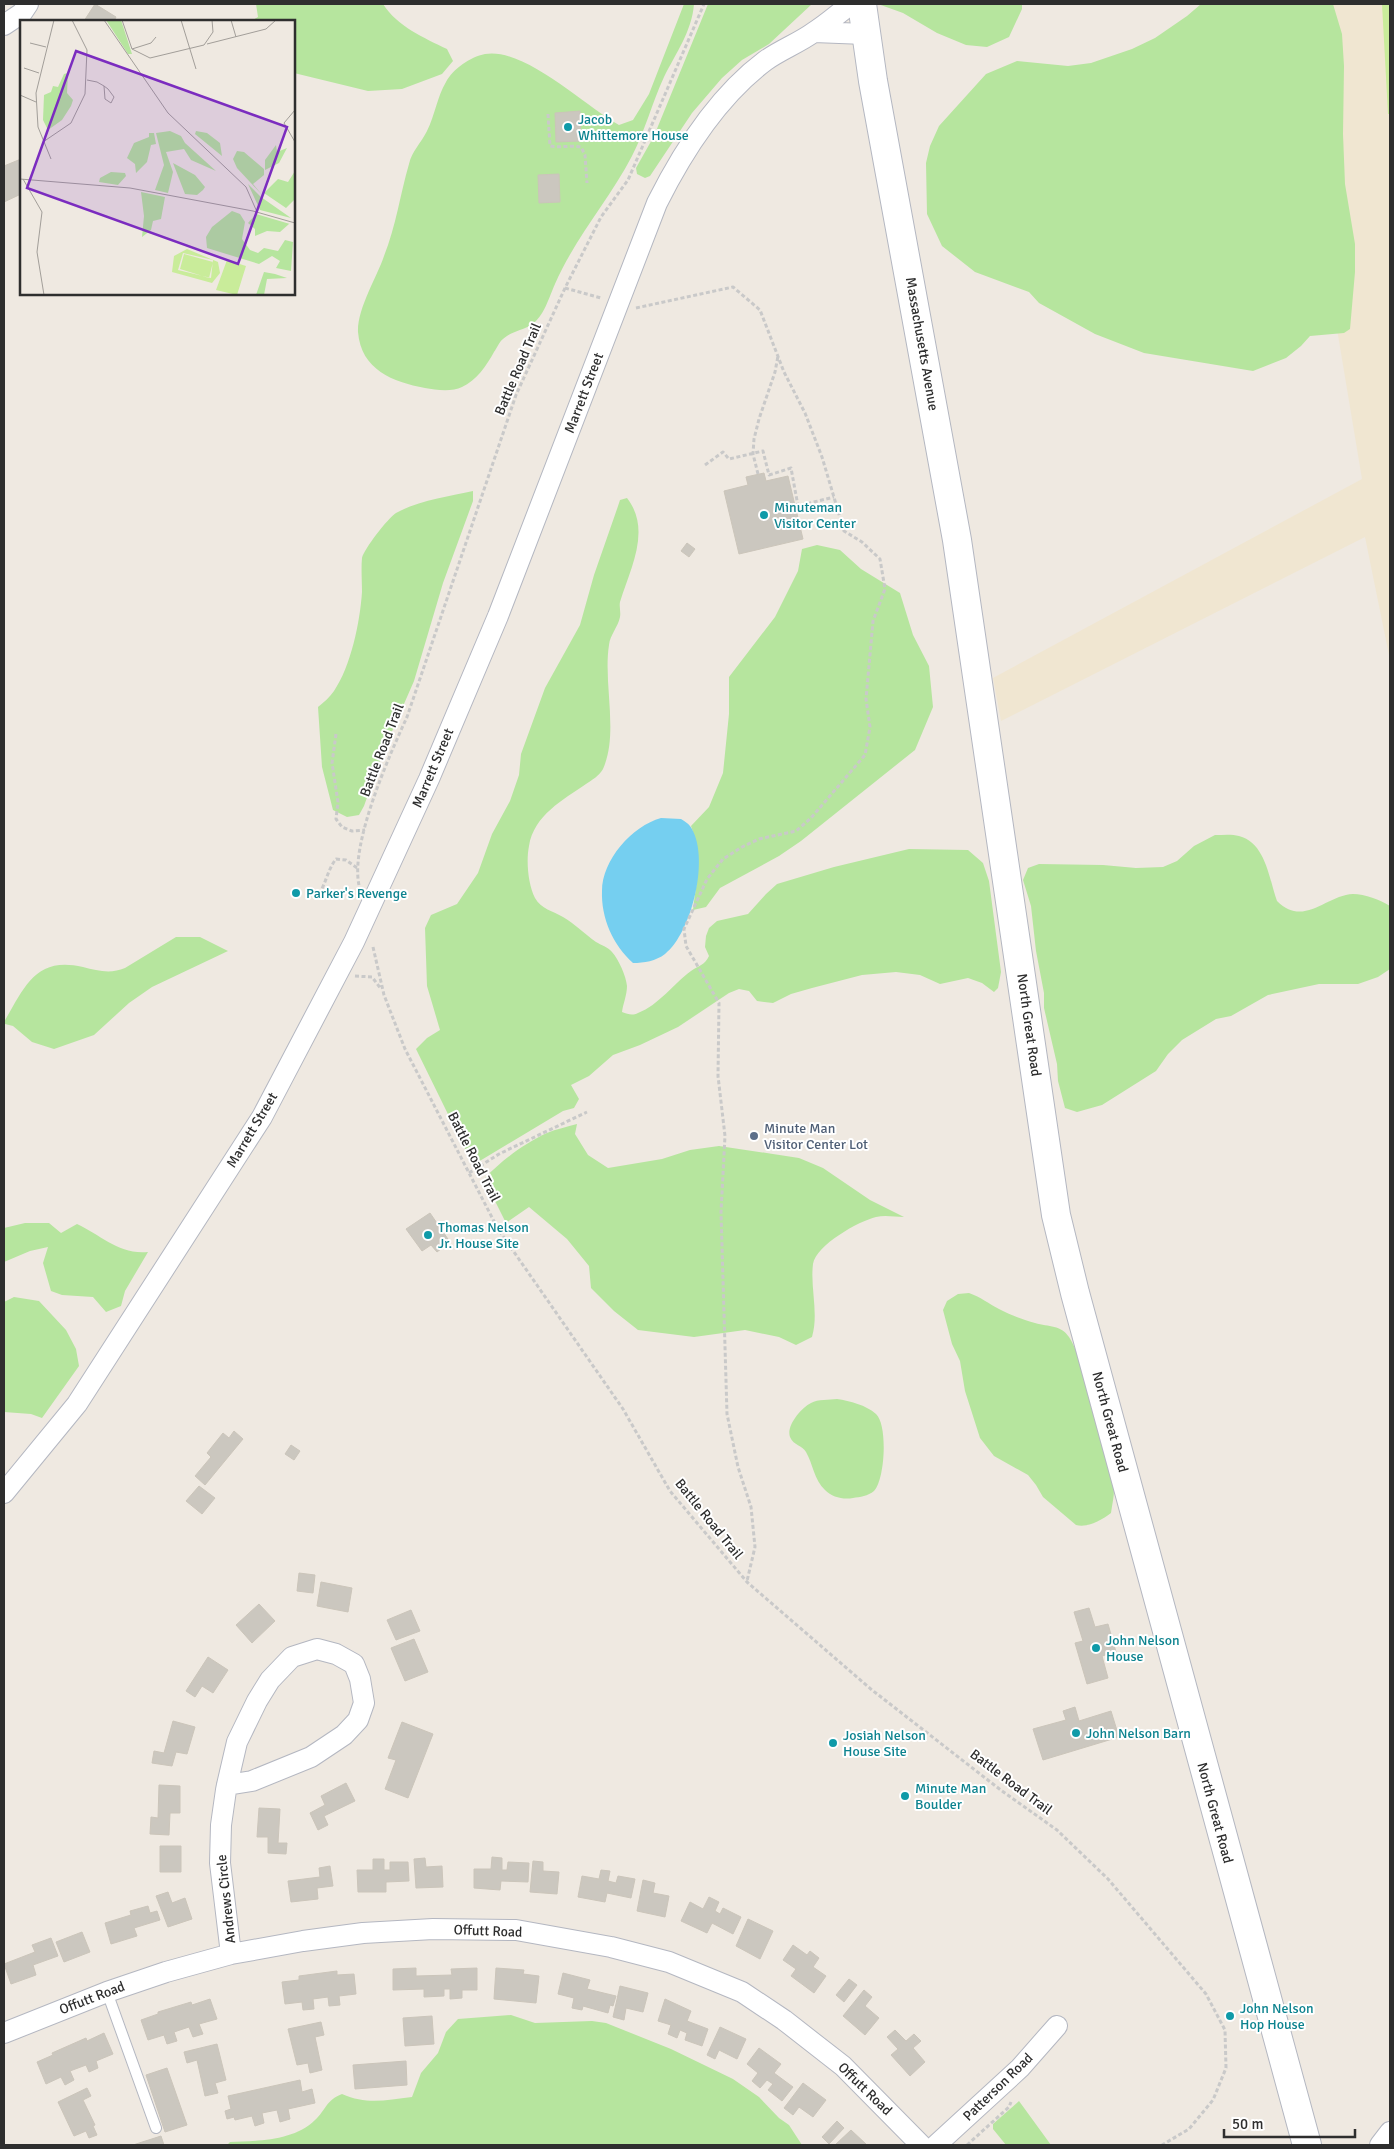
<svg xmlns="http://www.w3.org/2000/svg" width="1394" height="2149" font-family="Signika,sans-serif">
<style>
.education{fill:#f0e6d1}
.green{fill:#b6e59e}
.pitch{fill:#c9ec9a}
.water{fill:#75cff0}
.building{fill:#cbc7bf;stroke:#cbc5ba}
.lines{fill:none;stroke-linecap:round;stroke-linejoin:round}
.lane-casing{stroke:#b4b7c1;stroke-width:12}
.street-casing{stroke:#b4b7c1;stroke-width:22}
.secondary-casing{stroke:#b4b7c1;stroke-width:30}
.path{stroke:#c9c9c9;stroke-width:3;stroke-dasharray:4 2.5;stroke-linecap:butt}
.lane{stroke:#fff;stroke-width:10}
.street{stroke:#fff;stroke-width:20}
.secondary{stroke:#fff;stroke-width:28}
.culture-dot{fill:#0f9aa8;stroke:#fff;stroke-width:2}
.service-dot{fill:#5c6f8a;stroke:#fff;stroke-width:2}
.labels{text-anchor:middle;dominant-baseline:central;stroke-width:4;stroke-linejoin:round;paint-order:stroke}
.culture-label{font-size:14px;fill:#0d838f;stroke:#fff;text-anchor:start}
.street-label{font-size:14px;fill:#2e2e2e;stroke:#fff}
.service-label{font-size:14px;fill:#4e5e75;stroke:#fff;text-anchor:start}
.inset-road{fill:none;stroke:#a29e99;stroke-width:1}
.view{fill:#7b2cbf;fill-opacity:0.15;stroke:#7b2cbf;stroke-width:2.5}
.inset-edge{fill:none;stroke:#2e2e2e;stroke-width:2.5}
</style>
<rect width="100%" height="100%" fill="#efe9e1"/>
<path class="education" d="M1298,4h92v656l-25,-123 -364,184 -8,-43 369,-199 -59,-354z"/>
<path class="green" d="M256,4h127c14,22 41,34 64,45l6,12 -11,13 -40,15 -34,2 -74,-18v-52h-43l7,-4z
M684,4h10c-2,27 -18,49 -30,73 -12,26 -19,54 -32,79 -23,44 -57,82 -77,128 -6,13 -11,33 -24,41 -8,5 -21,7 -28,14 -4,3 -6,9 -9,13 -7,13 -18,29 -32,35 -10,5 -26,3 -37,1 -32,-6 -64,-18 -67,-56 -1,-23 19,-55 26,-76 12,-30 16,-61 25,-92 3,-13 12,-21 18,-33 8,-16 10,-34 19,-49 7,-13 24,-25 39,-28 39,-7 100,52 134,71l14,-5 16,-26z
M708,4h104l-43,40 -27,16 -20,18 -30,35 -42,63 -5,2 -8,-4 -1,-6 18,-32z
M878,4h144v5l-13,28 -22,10 -21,-2 -29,-12 -34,-20z
M1201,4h132l9,30 2,32 -1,68 2,50 10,60v28l-5,57 -6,4 -34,3 -9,10 -15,12 -33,13 -109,-18 -49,-19 -56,-31 -10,-11 -54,-20 -33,-26 -15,-32 -1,-51 4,-17 9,-20 47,-52 31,-13 51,5 23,-3 41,-14 23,-11 32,-22z
M473,491v10l-30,82 -29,98 -31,71 -19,54 -5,9 -12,2 -14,-7 -11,-43 -4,-60c6,-5 12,-10 16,-16 17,-25 26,-69 28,-99 0,-11 -1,-23 0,-34 2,-9 26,-40 34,-45 21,-12 54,-17 77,-22z
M627,498c25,32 3,71 -7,104 -1,5 1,10 0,15 -2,10 -10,18 -11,28 -6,39 10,88 -6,124 -4,7 -11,11 -17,15 -23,16 -52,31 -57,62 -3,15 -1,38 6,52 6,11 18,13 28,19 12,7 22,17 33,25 5,3 12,5 16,10 7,8 14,24 15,34 0,9 -4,18 -5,26 6,2 10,4 16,1 21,-8 35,-29 53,-42 7,-5 14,-6 18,-15l-4,-9 1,-11 3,-8 8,-7 31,-7 18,-20 11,-10 57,-17 75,-18 59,1 15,13 6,18 12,91 -3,16 -4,4 -12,-9 -14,-5 -28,6 -20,-9 -24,-3 -34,3 -50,13 -21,6 -18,9 -16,-2 -8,-10 -10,-2 -10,4 -51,34 -38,18 -27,10 -24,21 -18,9 8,14 -5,9 -11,3 -85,51 -8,-3 -54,-110 11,-11 13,-8 -13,-44 -2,-58 6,-13 26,-11 21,-31 14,-39 18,-33 9,-26 2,-21 24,-66 35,-63 14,-50 23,-66 3,-9z
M817,545l23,5 21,19 39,24 13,42 16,31 4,41 -18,43 -114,91 -22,15 -59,32 -14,19 -13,3c4,-34 10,-49 -2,-84l18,-19 14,-34 6,-59v-37l46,-60 23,-46 4,-22z
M1215,835c8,0 17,-1 24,1 27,7 30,43 38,65 27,27 49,-6 76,-7 12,0 27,6 37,12v63l-12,8 -20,7h-39l-51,11 -37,21 -15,3 -34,21 -14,14 -12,17 -54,34 -25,7 -12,-4 -7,-27 -1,-17 -13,-56v-15l-8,-42 -5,-45 -8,-26 5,-12 11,-4 64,1 33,3 27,-1 14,-6 17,-15z
M176,937h24l28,14 -76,36 -23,16 -35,32 -40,14 -22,-7 -19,-16 -8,-2 -1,-2c21,-36 32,-66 79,-55 15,4 28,7 42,1z
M577,1124l-2,10 13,21 20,13 54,-9 28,-9 29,-4 54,8 26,4 24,10 47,32 34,17c-9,0 -19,-2 -28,0 -17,4 -60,28 -63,47 -3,24 6,49 -1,73l-16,8 -17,-8 -34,-7 -51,7 -56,-7 -24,-19 -23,-23 -2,-22 -22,-27 -38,-32 -23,16 -18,-36 -3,-9c17,-18 40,-35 62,-45 9,-4 20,-6 30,-9z
M25,1223h24l12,10 16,-9c24,11 42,31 71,28l-23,39 -4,15 -15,6 -13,-15 -31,-2 -11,-4 -8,-28 5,-16 -18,4 -26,11v-34z
M969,1293c12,4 20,11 30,16 11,6 25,11 36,14 14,4 26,2 34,14 13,20 13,45 24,66 7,27 21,58 21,87 0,7 -2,15 -3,23 -9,7 -23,15 -35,12l-33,-28 -7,-12 -8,-10 -34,-19 -14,-18 -15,-47 -5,-30 -8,-17 -9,-34 4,-9 11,-7z
M14,1297l25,4 27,29 10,19 3,17 -37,52 -11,-4 -27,-2v-110z
M837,1399c13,2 29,6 39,15 12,11 9,66 -2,77 -6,5 -14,6 -21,7 -10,2 -21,-1 -28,-8 -11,-10 -12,-26 -19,-38 -4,-7 -12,-6 -16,-15 -4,-11 11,-29 21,-34 7,-4 18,-3 26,-4z
M511,2015l24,8 57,-2 14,2 65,26 62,30 26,18 20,21 10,7 13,20h-575l3,-3c27,-1 64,-1 85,-22 11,-10 11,-20 27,-26 25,11 44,6 70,3l9,-24 17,-20 8,-21 12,-13z
M1019,2101l32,44h-45l-13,-16v-5z"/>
<path class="pitch" d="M1382,4h8v110h-2z"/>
<path class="water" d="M661,818l20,1c3,2 7,4 9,7 21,29 2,107 -25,128 -9,7 -21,9 -32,9 -20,-18 -32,-45 -31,-72 0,-31 30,-65 59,-73z"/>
<path class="building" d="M95,4l21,13 -2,4h-30z
M580,111l1,30 -25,1 -1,-29z
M21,159v35l-17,8v-36z
M559,174l1,28 -21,1 -1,-28z
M764,473l2,8 22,-5 15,63 -64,15 -15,-63 24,-6 -2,-8z
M687,543l8,6 -6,8 -8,-6z
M430,1213l20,29 -13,10 -6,-7 -9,6 -16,-22z
M234,1431l9,8 -38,46 -10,-9 16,-19 -4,-4 16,-20 6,5z
M291,1445l9,6 -6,9 -9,-6z
M199,1486l16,12 -13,16 -16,-13z
M299,1573l16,2 -2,18 -16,-2z
M321,1582l31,6 -4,24 -31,-6z
M259,1604l16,17 -23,22 -16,-18z
M1089,1608l6,19 13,-3 8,28 -14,4 6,22 -21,6 -12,-41 8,-2 -9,-29z
M411,1610l9,21 -24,9 -9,-20z
M414,1639l14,33 -23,9 -14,-33z
M208,1657l20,13 -15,23 -11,-7 -7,11 -9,-6z
M1075,1707l4,14 32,-10 8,26 -76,23 -10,-31 33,-9 -3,-9z
M173,1721l22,6 -8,27 -11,-2 -4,14 -20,-3 2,-12 10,2z
M402,1722l31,12 -25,64 -23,-9 11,-29 -8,-2z
M346,1783l9,18 -31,15 4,9 -10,5 -8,-17 15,-8 -4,-9z
M159,1785l21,1v27h-10l-1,22 -19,-1 1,-17 7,1z
M259,1808l21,1 -2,34h9l-1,11 -18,-1v-16h-11z
M160,1846h21v26h-21z
M492,1857l10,1v12h5l1,-8 21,1 -1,19 -27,-1 -1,9 -26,-2v-19h17z
M425,1858l1,9 16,-1 1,21 -27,1 -2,-29z
M373,1859h11v11h6v-8h18l1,19 -23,1v10h-28l-1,-22h16z
M533,1861l10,1v9l16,1 -2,22 -27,-2z
M330,1866l3,20 -16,2 1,11 -27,3 -3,-21 32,-4 -1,-9z
M601,1870l9,1 -2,10 8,2 2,-7 17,3 -4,19 -24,-5 -2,9 -27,-5 4,-21 17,3z
M643,1880l12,3 -2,10 16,3 -4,21 -28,-6z
M168,1892l4,11 13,-5 7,21 -24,8 -12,-31z
M709,1897l10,5 -4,9 5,3 3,-6 18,9 -8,17 -21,-11 -5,10 -26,-12 9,-19 13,7z
M148,1906l2,7 7,-2 3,9 -26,8 3,8 -26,8 -6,-21 26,-8 -1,-4z
M748,1919l25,12 -13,28 -24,-13z
M82,1932l8,20 -26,10 -8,-20z
M51,1938l7,18 -25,9 3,10 -25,9 -7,-20 31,-12 -3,-7z
M793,1945l14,10 3,-4 9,7 -6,9 13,9 -12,17 -23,-17 5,-7 -13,-9z
M416,1968v8l36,-1 -1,-6 26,-1v22h-15v8l-12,1v-10h-6v7l-20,1v-8l-31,1v-21z
M496,1968l28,2 -1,4 16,2 -3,27 -42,-4z
M337,1971v4l17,-1 2,20 -17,2 1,9 -11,1 -1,-9 -15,2 1,10 -11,1 -1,-8 -17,2 -3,-22 17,-2v-4z
M563,1973l27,7 -3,9 29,7 -3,10 -3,-1 -2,8 -25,-7 -1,4 -10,-2 2,-10 -16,-4z
M849,1979l8,6 -13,17 -8,-7z
M620,1986l28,7 -5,19 -17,-4 -2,12 -11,-3z
M864,1990l8,7 -7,9 14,12 -14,17 -22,-19z
M210,1999l7,20 -18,5 4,10 -10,3 -4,-10 -15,5 3,9 -10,3 -3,-9 -16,5 -7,-20 17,-6v-2l33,-10 1,3z
M665,1999l26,12 -4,10 21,8 -6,17 -17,-6 2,-7 -7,-3 -3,8 -9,-4 3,-9 -13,-4z
M432,2016l2,28 -29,2 -2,-28z
M321,2022l3,13 -9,2 7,33 -12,3 -2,-10 -11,2 -9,-36z
M720,2027l26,12 -9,20 -18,-9 -4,9 -8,-4z
M895,2030l11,11 8,-7 7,7 -8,7 12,14 -15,14 -19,-21 7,-6 -11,-12z
M104,2033l9,21 -17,7 2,7 -9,4 -3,-7 -16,6 4,9 -9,5 -4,-8 -15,7 -9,-22 16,-7 -1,-2 34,-15 1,3z
M217,2044l9,36 -11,3 3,10 -13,3 -8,-36 -10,3 -3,-11z
M759,2048l22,16 -7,9 19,14 -11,14 -14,-11 5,-6 -6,-4 -7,8 -8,-7 6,-8 -11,-9z
M406,2061l1,24 -52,4 -2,-24z
M167,2068l20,57 -22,7 -19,-57z
M300,2080l2,12 10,-3 3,14 -27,6 2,10 -10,3 -3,-12 -15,3 2,10 -9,3 -3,-10 -17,4 -1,-3 -7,2 -2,-8 6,-2 -3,-13z
M803,2083l23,17 -13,17 -14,-10 -6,8 -9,-7z
M87,2088l4,8 -8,4 12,25 -2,1 4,9 -8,3 -3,-7 -12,5 -16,-34z
M837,2121l7,7 -15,16 -7,-7z
M851,2130l16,15h-32z
M161,2136l3,9h-31z"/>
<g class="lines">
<defs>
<path id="lane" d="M107,1992l49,136"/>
<path id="street" d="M4,25l18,-12 6,-9
M814,32l51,2
M4,1493l73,-89 185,-287 92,-175 75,-163 69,-163 159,-413c26,-52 60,-106 108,-142 15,-11 34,-18 49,-29 13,-8 25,-19 37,-28
M227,1785l25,-4 59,-24 33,-22 14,-15 6,-17 -4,-24 -6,-15 -18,-10 -19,-5 -25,8 -22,23 -13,21 -20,41 -10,43 -1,5 -5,35 -1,38 11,91
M4,2033l103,-41 59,-20 65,-18 72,-13 60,-8 70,-4 83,1 95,17 58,15 73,30 42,28 59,46 78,79
M936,2145l84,-77 37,-42
M1380,2145l10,-13"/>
<path id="secondary" d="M862,4l11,77 84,459 99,675 19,78 232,852"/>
</defs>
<use href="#lane" class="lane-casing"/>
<use href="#street" class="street-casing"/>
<use href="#secondary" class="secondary-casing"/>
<path class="path" d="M548,114l2,32c11,2 21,-1 31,1l4,8 2,28
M565,288l36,10
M636,308l97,-21 27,23 24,62 21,41 17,44 22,74 18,11 18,17 5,30 -12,32 -7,78 4,28 -5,28 -54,63 -15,13 -37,8 -17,8 -19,12 -16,20 -23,50 2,17 33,57 -1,73 7,60 -4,76 6,202 11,53 13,40 4,40 -8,34
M705,465l18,-13 6,7 34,-8 6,24 22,-7 7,38 36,-9
M758,474l-5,-20 1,-15 5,-20 16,-47 3,-16
M336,734l-4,29 6,39 -2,17 6,8 10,4 13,-1
M359,885c-9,-41 30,-129 48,-168l109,-322 49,-107 36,-71 27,-37 76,-176
M319,894c7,-11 9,-25 17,-35l10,1 11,8
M373,947l11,48 21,54 93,180 125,180 47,82 77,91 125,108 130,101 55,39 51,49 98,115 19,36 1,38 -13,32 -24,29 -27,16
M355,976l17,1 9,12
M469,1173l30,-19 88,-42
M967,2145l42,-38 2,-5"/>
<use href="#lane" class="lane"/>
<use href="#street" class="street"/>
<use href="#secondary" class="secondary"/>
</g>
<g class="culture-dot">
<circle cx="568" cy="127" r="5"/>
<circle cx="764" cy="515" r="5"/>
<circle cx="296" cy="893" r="5"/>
<circle cx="428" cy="1235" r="5"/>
<circle cx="1096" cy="1648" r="5"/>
<circle cx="1076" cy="1733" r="5"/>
<circle cx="833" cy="1743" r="5"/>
<circle cx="905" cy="1796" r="5"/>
<circle cx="1230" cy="2016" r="5"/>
</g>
<circle class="service-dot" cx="754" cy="1136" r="5"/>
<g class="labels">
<g class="culture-label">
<text x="578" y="119">Jacob<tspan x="578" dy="16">Whittemore House</tspan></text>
<text x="774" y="507">Minuteman<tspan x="774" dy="16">Visitor Center</tspan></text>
<text x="306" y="893">Parker's Revenge</text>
<text x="438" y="1227">Thomas Nelson<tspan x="438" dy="16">Jr. House Site</tspan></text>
<text x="1106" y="1640">John Nelson<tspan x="1106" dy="16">House</tspan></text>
<text x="1086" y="1733">John Nelson Barn</text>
<text x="843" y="1735">Josiah Nelson<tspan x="843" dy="16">House Site</tspan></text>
<text x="915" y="1788">Minute Man<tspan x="915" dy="16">Boulder</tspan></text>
<text x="1240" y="2008">John Nelson<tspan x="1240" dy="16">Hop House</tspan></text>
</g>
<g class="street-label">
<text transform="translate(922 344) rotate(80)">Massachusetts Avenue</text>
<text transform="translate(518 369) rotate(-67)">Battle Road Trail</text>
<text transform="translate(584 393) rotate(-69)">Marrett Street</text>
<text transform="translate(382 750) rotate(-69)">Battle Road Trail</text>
<text transform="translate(433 768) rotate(-67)">Marrett Street</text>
<text transform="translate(1029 1025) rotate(82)">North Great Road</text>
<text transform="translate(252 1130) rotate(-59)">Marrett Street</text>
<text transform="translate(474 1157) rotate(63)">Battle Road Trail</text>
<text transform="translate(1110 1422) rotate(75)">North Great Road</text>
<text transform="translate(709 1519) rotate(51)">Battle Road Trail</text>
<text transform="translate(1011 1782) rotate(37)">Battle Road Trail</text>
<text transform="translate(1215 1813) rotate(75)">North Great Road</text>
<text transform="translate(226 1899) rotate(-96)">Andrews Circle</text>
<text transform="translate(488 1931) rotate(2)">Offutt Road</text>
<text transform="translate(92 1998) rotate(-21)">Offutt Road</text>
<text transform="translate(998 2087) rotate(-44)">Patterson Road</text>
<text transform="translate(865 2089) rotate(44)">Offutt Road</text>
</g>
<g class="service-label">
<text x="764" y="1128">Minute Man<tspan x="764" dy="16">Visitor Center Lot</tspan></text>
</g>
</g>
<g transform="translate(20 20)">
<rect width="275" height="275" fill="#efe9e1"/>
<path d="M86,0h15l11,34h-4zM48,53l-1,20 6,7 -2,6 -9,14 -14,10 -5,-10 1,-25 7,-3 2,-6 5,1 6,-13zM150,111l11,5 4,7 31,28 -25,-11 -7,-11 -18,3 7,20 -5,21 -13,-3 9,-25 -8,-32zM176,111l11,2 13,10 2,13 -27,-22zM129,113h5l2,11 -5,1 -4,17 -11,11 -1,-9 -8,-6 7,-15 15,-6zM256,125l1,7 10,-4 -8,15 -14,7v-10zM217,131l7,1 20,17v6l-11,9 10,12 -26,-28 -4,-9zM153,143l22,12 10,12 -2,3 -6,5 -12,-1zM275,151v28l-9,9 -22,-15 14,-14 10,3zM91,152l14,1 1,3 -8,9 -19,-3 1,-4zM228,164l13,13 30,21 -31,-8zM121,172l24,5 -4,22 -8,2 -2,9 -9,7 2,-21zM212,191l8,3 5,8 -3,17 8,11 8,3 6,-5 14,3 7,-11 8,2 -2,29 -15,-3 4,-7 -8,-5 -13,8 -52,-16 -1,-11 6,-10zM236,194l34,10h-1l-9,8 -13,-1 -12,5v-7l-7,-6zM244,252l11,2 12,4 -20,1 -3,16h-8z" fill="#b6e59e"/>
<path d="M167,229l31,13 2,11 -8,10 -40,-11 2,-16zM163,233l30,7 -2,18 -33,-8zM164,234l29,8 -4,16 -29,-9zM207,240l19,6 -9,29 -21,-5z" fill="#c9ec9a" fill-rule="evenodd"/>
<path class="inset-road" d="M84,0l64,93 78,74 11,25M102,0l10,29 18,9 54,-13 9,-13 -1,-12M161,0l15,49M211,0l5,17M10,23l16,4M187,24l59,-15 10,-9M112,29l19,-6 5,-6M4,48l15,5M67,60l10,2 7,4 4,3 6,8 -3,6 -6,-4 -1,-13M0,75l16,7M275,90l-11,13 11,19M23,122l28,-19 14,-29 2,-44 -15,-30M31,139l-13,-32 -2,-34 18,-73M0,159l110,9 123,23 42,12M3,159l19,33 -5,40 7,43"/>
<path class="view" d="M56,31l211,76 -49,137 -211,-76z"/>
<rect width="275" height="275" class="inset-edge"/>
</g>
<rect width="1394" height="2149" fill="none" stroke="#2e2e2e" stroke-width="10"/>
<path d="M1224 2129v8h131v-8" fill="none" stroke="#2e2e2e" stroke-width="2.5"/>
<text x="1232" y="2129" font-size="15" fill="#2e2e2e" stroke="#ffffff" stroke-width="4" paint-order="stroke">50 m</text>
</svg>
